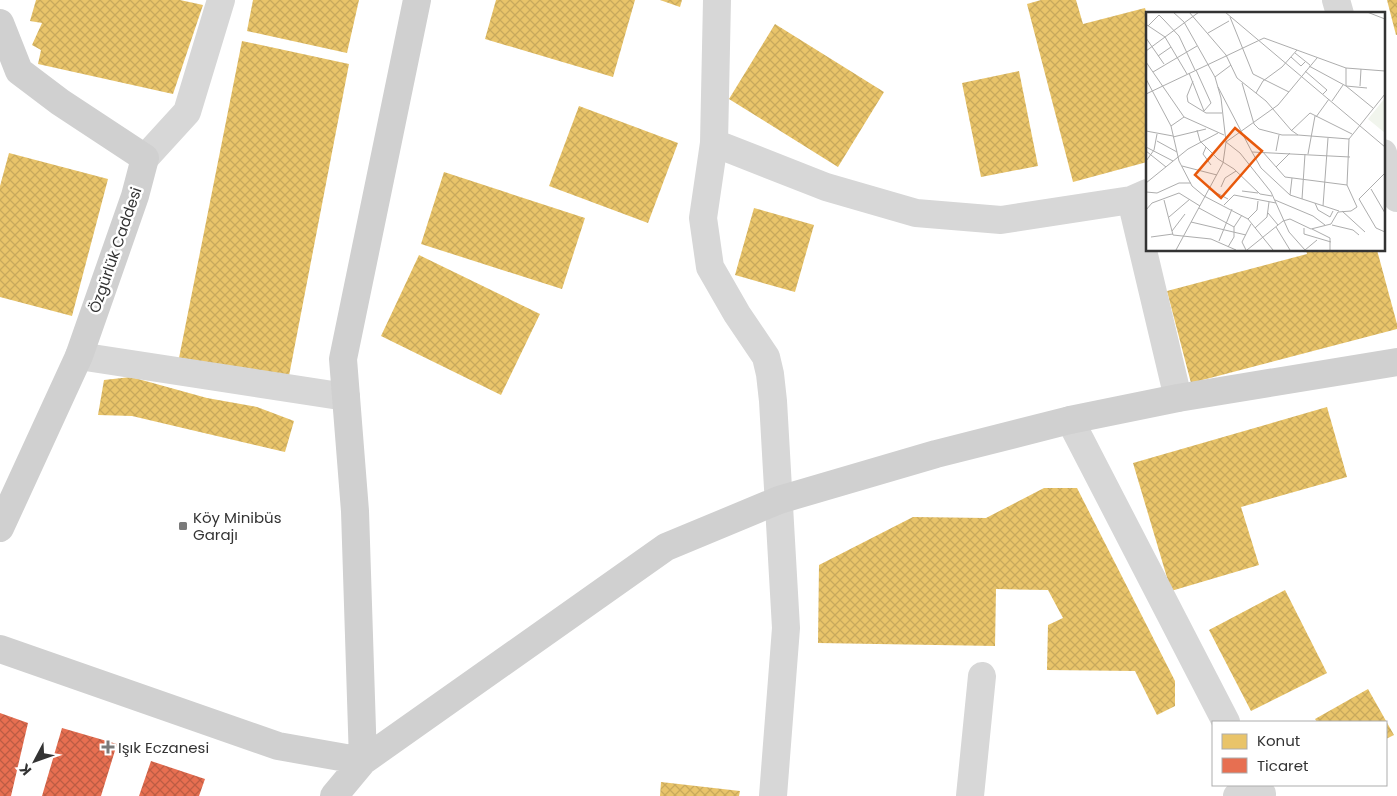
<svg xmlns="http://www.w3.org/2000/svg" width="1397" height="796" font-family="Poppins,sans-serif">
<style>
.homes{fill:url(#homes-cross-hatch)}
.shops{fill:url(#shops-cross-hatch)}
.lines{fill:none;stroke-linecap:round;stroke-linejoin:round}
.street{stroke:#d7d7d7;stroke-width:28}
.secondary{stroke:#d0d0d0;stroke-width:28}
.poi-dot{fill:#7a7a7a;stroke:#fff;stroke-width:2}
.labels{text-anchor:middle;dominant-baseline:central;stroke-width:5;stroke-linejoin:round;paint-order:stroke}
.street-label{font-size:15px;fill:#333;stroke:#fff}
.poi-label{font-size:15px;fill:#333;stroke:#fff;text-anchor:start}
.inset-road{fill:none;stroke:#adadad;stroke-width:1}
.view{fill:#e8590c;fill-opacity:0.15;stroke:#e8590c;stroke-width:2.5}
.inset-edge{fill:none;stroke:#333;stroke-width:2.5}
</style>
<defs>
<pattern id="homes-cross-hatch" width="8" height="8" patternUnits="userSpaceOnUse" patternTransform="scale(1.25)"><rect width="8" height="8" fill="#e9c46a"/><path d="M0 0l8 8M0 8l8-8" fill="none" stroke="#c8a95c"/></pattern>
<pattern id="shops-cross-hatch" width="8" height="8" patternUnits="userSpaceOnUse" patternTransform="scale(1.25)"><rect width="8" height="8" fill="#e76f51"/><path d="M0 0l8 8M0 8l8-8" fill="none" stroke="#bc5c44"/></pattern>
</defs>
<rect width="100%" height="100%" fill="#fff"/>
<path class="homes" d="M36,0h144l23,5 -30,89 -135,-30 3,-14 -9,-5 10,-22 -12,-2z
M253,0h106l-12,53 -100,-22z
M496,0h139l-22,77 -128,-38z
M660,0h22l-2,7z
M1041,0h35l7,24 62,-16 2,7v147l-74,20 -46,-178z
M1387,0h10v35h-1z
M775,24l109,68 -46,75 -109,-68z
M242,41l107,23 -61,317 -109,-23z
M1019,71l19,95 -57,11 -19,-94z
M579,106l99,37 -30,80 -99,-37z
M9,153l99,26 -36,137 -72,-19v-111z
M444,172l141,46 -23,71 -141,-45z
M754,208l60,17 -19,67 -60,-17z
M1306,250h71l20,74v5l-206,54 -24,-92 140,-37z
M419,255l121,59 -39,81 -120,-59z
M131,377l76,21 50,9 37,14 -9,31 -153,-36 -34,-1 6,-35z
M1327,407l20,70 -106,30 18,58 -88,26 -38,-128z
M1044,488h33l98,193v25l-18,9 -22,-44 -88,-1 1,-45 15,-7 -15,-28 -52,-1 -1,57 -177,-3 1,-78 94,-48 73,1z
M1285,590l42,83 -76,38 -42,-81z
M1368,689l26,46 -8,4v-17h-69l-2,-3z
M661,782l79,9 -1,5h-79z"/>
<path class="shops" d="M0,713l28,10 -17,73h-11z
M62,728l55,16 -16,52h-59z
M151,761l54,18 -6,17h-60z"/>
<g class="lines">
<path class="street" d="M717,0l-3,143 -11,75 7,49 27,47 29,43 4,17 3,27 13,227 -13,168
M1336,0l4,14
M714,143l112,44 90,26 85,7 130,-20 16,-7
M1383,153l14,45
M145,158l42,-46 34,-112
M1131,200l47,198
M79,356l267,41
M1070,420l156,302
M970,796l12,-120
M1237,796l25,-2"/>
<path class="secondary" d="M0,23l19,48 41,31 85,56 -10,38 -56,160 -79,172
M0,649l278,97 85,15 -8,-250 -12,-152 74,-359
M334,796l29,-35 303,-214 113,-47 157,-46 134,-34 108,-22 219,-36"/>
</g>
<g class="poi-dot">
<rect x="178" y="521" width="10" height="10" rx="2.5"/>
<path d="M105.5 739.5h5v5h5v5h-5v5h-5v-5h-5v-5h5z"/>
</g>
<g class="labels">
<g class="street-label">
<text transform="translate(115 250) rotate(-71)">Özgürlük Caddesi</text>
</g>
<g class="poi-label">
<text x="193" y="517">Köy Minibüs<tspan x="193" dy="17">Garajı</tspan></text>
<text x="118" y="747">Işık Eczanesi</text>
</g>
</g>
<g transform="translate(1146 12)">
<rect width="239" height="239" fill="#fff"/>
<path d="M239,86v35l-17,-14z" fill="#f1f5ed"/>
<path class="inset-road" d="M27,0l11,10 31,55 6,21 5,44 -3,21 -47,87M43,0l37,43 11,23 29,23 25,29 7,5 51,4M79,0l160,135M221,0l18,7M84,5l23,57 36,18M1,13l18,12 22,37M2,14l11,-11 5,5 15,16 16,34M62,21l21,-12M0,26l18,26M0,39l53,-39M149,41l15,12M12,44l13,-9M145,45l10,9 4,-4M171,46l-39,47 -52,37 14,11 31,39 18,40 16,18 12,-10M0,50l38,55 40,18M163,54l37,20 27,22M200,56v18l21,2M50,58l15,33 -7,8M159,59l22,19 -4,4M7,60l44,-26M43,61l15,38M69,65l16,-12M0,67l25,47 8,35 13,25 12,10 44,23 25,31M47,69l-6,15 1,6 18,11h16M96,71l12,41 5,5 23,6h16M214,74l1,-17M72,75l34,65 98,5M110,81l7,-12 19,-14 15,-17M0,82l118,-56 82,30 39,3M186,89l11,-16M170,105l13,-18M25,114l13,-9M51,118l3,11 18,18 16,10 26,25 12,2M0,119l27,5M145,119l19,-18 42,21M27,125l33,-8M11,129l20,11M0,135l27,14M60,135l-3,7 8,11M0,139l20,16M116,139l23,26 62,8M130,139l3,-16M106,140l9,16 29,27 49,16M162,142l7,-38M0,149l8,-11 3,-16M36,154l35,9M130,155l14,-14M239,161l-26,26 17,29 9,4M0,171l42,-34 30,-16M75,175l4,-9 11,-7M63,177l19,10M225,177l14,24M96,179l16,2M0,180l11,1 22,-10h12M144,183l2,-17M156,187l3,-45M18,188l9,35 38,4 25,11M129,188l38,16 12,9M169,191l3,7 12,7 3,-6M78,193l10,-10 42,8M177,194l5,-68M53,196l35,19M0,198l6,-7 27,-10 21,13M196,199l23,21M122,201l10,12M23,205l21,-18M102,207l9,-9 1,-9M45,210l55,13M186,213l21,5 6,5M130,215l14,23M109,216l12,-11 2,-15M158,216v6l27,8M166,217l18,9v12M26,219l13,-17M5,225l22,-3M73,229l13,-32M82,235l6,-10v-10l8,-12M100,238l-4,-8 9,-18M101,238l36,-29 7,-2 21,10 20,-5 7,-12 13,-1 6,-4 -10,-22 2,-46 36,-45"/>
<path class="view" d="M89,116l27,23 -41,47 -26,-23z"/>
<rect width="239" height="239" class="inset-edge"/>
</g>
<rect x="1212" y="721" width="175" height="65" fill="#ffffff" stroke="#adadad"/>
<rect x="1222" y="734" width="25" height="15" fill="#e9c46a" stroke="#adadad"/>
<text x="1257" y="746" font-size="15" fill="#333333">Konut</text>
<rect x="1222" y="758" width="25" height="15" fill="#e76f51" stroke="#adadad"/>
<text x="1257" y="771" font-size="15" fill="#333333">Ticaret</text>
<g transform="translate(35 761) rotate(229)" stroke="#ffffff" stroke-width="4" paint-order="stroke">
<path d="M0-4L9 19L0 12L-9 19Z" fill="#333333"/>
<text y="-8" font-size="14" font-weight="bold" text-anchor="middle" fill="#333333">K</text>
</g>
</svg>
